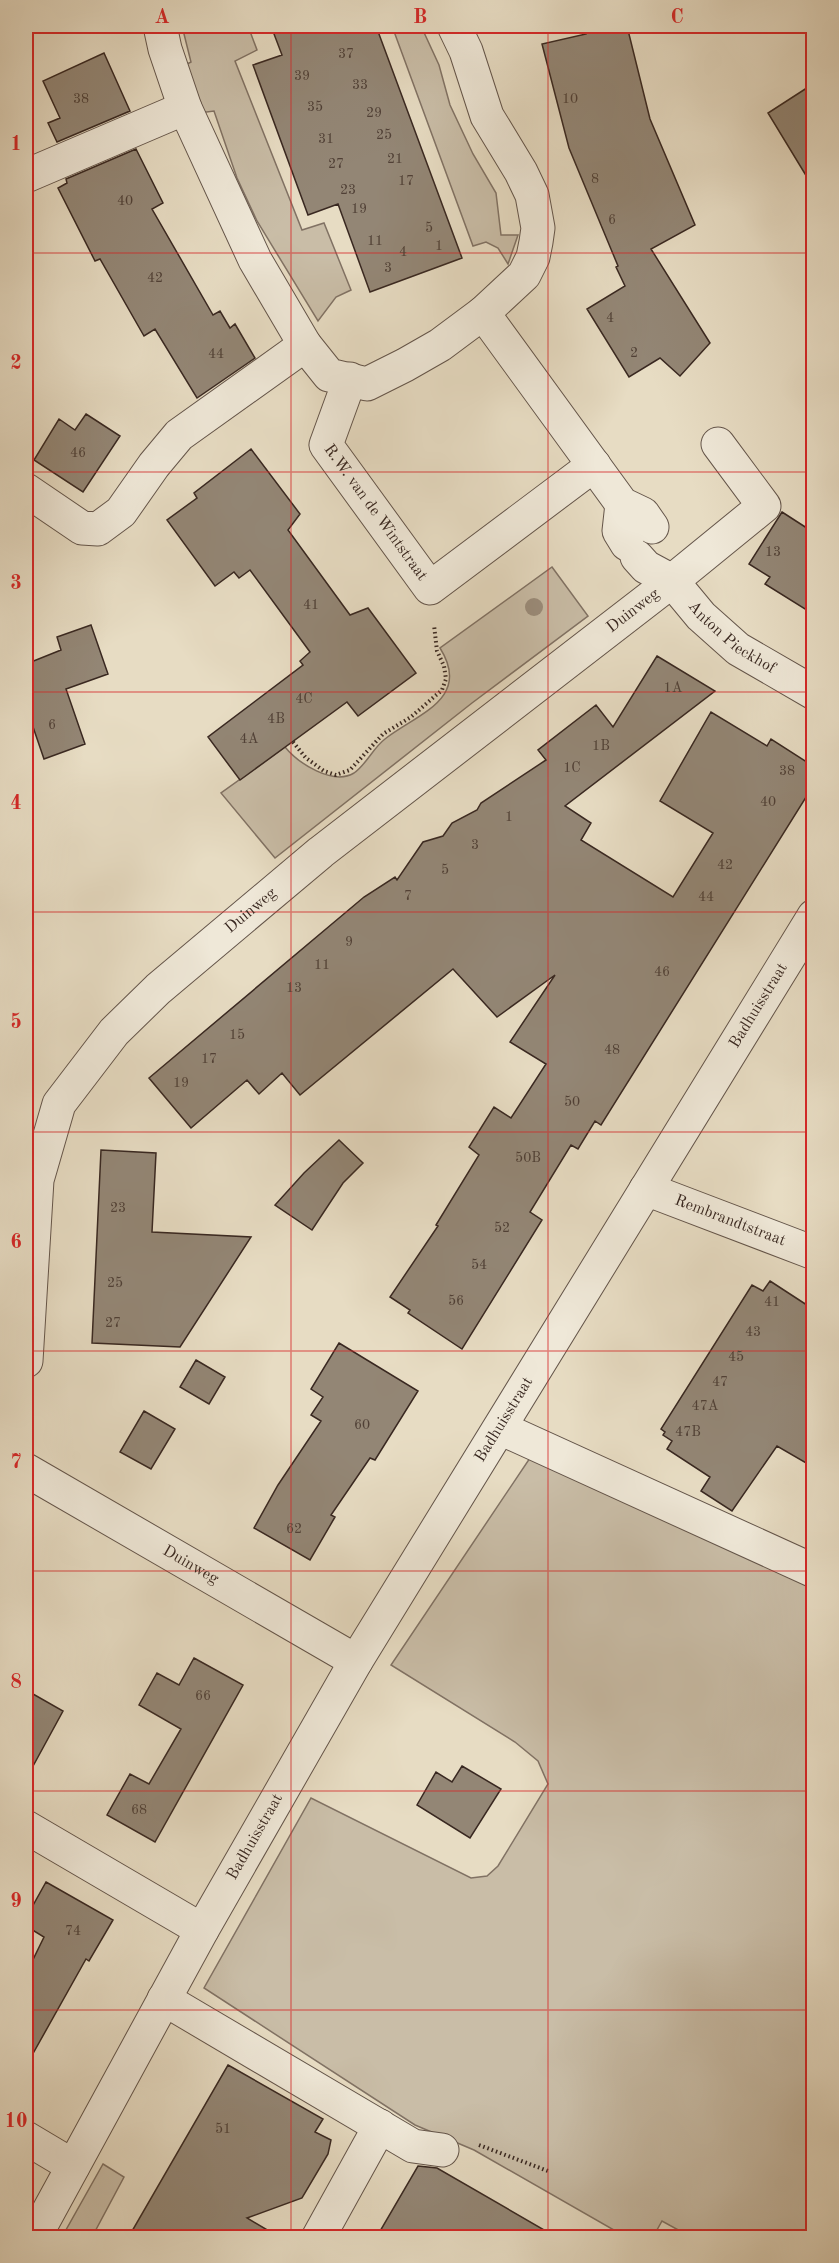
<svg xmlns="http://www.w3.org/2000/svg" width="839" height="2263" font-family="'Old Standard TT',serif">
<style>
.green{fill:#c9bda7;stroke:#817264;stroke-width:1.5}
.building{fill:#938675;stroke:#392821;stroke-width:1.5}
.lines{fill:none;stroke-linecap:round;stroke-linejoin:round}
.minor-casing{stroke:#64554a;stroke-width:35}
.path{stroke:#392821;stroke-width:4;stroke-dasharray:1.5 3;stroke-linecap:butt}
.minor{stroke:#efe8d8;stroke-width:33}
.tree{fill:#9b8d7c}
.grid{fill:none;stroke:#d62828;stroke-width:1.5;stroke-opacity:0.55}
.labels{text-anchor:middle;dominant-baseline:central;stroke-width:5;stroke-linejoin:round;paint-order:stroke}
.number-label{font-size:14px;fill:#504036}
.street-label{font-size:16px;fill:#392821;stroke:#efe8d8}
.neatline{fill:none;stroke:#d62828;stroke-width:2}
.grid-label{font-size:20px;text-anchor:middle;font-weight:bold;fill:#d62828}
</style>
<rect width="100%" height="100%" fill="#e7dcc3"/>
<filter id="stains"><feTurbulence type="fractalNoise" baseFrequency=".00333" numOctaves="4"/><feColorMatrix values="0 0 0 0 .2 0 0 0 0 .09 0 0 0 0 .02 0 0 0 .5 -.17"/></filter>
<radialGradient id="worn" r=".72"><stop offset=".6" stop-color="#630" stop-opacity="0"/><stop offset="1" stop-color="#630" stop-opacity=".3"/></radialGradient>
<path class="green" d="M182,26h66l9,24 -22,11 67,169 22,-7 27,67 -15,7 -18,24 -61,-100 -20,-43 -23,-67 -15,2 -18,-46 10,-5z
M392,26h29l18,39 11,40 23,49 23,39 5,42h17l-10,29 -10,-16 -12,-6 -13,4z
M552,567l36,49 -116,87 -197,155 -54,-65 64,-46c13,16 48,39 69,26 12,-8 19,-25 31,-34 32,-25 87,-40 55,-91z
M532,1455l281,133v649h-122l-29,-16 -9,16h-27l-152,-87 -59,-25 -211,-137 107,-190 160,80 16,-2 11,-10 50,-82 -10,-23 -23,-19 -124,-77z
M103,2164l21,13 -32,60h-30z"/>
<path class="building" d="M271,26h105l86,232 -92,34 -32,-88 -30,11 -55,-150 29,-10z
M584,26h43l23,93 45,106 -44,24 59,94 -30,33 -20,-18 -31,19 -42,-68 38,-23 -9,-19 2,-1 -49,-118 -27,-104 44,-10z
M104,53l26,58 -73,31 -9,-19 12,-5 -17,-37z
M813,84v103l-45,-74z
M136,149l27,54 -11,6 61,106 7,-4 10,17 5,-4 20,34 -58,40 -42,-69 -11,7 -44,-77 -5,2 -37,-73 9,-5 -1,-4z
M86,414l34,22 -37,56 -49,-32 25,-41 16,11z
M251,449l49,65 -12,16 62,85 18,-7 48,65 -58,43 -11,-14 -107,78 -32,-43 95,-72 -3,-4 10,-9 -60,-82 -11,8 -5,-6 -19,14 -48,-66 30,-22 -3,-5z
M782,512l31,20v82l-48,-30 5,-7 -21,-13z
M91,625l17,49 -42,15 19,55 -41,15 -12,-35 -6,2v-62l35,-14 -4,-13z
M657,656l58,35 -150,115 26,17 -10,17 92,57 40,-64 -53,-32 51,-89 56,34 4,-7 42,27v20l-212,339 -6,-4 -17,28 -7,-4 -41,67 12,8 -80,129 -54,-36 2,-3 -20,-13 48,-71 -2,-1 43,-70 -10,-8 25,-40 17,11 35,-54 -36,-22 45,-67 -58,42 -44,-48 -153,126 -18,-22 -23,21 -12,-14 -56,48 -42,-50 215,-181 31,-20 2,3 26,-38 20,-6 9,-13 25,-13 4,-7 65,-43 -8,-10 58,-45 17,22z
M339,1140l24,23 -20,20 -31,47 -37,-25 29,-32z
M101,1150l55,3 -4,79 99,5 -71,110 -88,-4z
M770,1281l43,28v158l-36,-21 -45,65 -31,-20 9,-14 -43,-28 5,-8 -9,-6 2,-3 -4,-3 91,-144 11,6z
M339,1343l79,48 -43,69 -5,-2 -39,57 4,2 -25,43 -56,-32 24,-43 43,-64 -10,-6 12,-18 -12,-8z
M196,1360l29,17 -16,27 -29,-17z
M144,1411l31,18 -24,40 -31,-17z
M194,1658l49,27 -88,157 -48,-27 23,-41 19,10 32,-55 -42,-24 18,-32 22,12z
M26,1690l37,21 -37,68z
M462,1766l39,23 -31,49 -53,-33 19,-33 16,10z
M46,1882l67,38 -24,41 -3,-2 -60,107v-92l18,-37 -18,-11v-8z
M228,2065l95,54 -8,13 16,8 -3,14 -26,44 -55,20 34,20h-153z
M418,2166l19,2 121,70h-182z"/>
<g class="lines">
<defs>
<g id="minor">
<path d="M160,26l5,23 20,59 70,152 50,85 24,30 38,9 38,-19 35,-20 43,-32 41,-38 9,-18 3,-15 2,-14 -6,-33 -11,-23 -34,-56 -21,-65 -12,-25"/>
<path d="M26,176l159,-68"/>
<path d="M483,313l139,191 21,10 9,13"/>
<path id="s1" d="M350,379l-24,66 104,143 164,-123"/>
<path d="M26,490l56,38 16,1 23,-17 33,-47 25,-30 126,-90"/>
<path d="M622,504l-3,27 8,13"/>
<path id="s2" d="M637,557l9,10 26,14 29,35 37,33 76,44"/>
<path id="s3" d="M646,1189l168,64"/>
<path id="s4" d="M26,1361l11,-181 22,-76 55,-72 44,-43 163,-137 351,-271 92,-75 -46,-62"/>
<path d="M500,1428l314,143"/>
<path id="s5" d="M26,1470l330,191"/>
<path d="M26,1827l176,103"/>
<path d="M164,1999l249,147 29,4"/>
<path d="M26,2138l47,28"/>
<path id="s6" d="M34,2238l168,-308 154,-269 458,-745"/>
<path d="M318,2238l62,-112"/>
</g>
</defs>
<use href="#minor" class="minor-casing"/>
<path class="path" d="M293,742l13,16 18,13 12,4 14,-5 33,-36 28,-17 31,-27 4,-11 -2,-13 -7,-15 -3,-26
M479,2145l69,26"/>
<use href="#minor" class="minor"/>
</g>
<circle class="tree" cx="534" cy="607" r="9"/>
<path class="grid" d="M291,26v2212M548,26v2212M26,253h788M26,472h788M26,692h788M26,912h788M26,1132h788M26,1351h788M26,1571h788M26,1791h788M26,2010h788"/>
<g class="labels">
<g class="number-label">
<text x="346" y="54">37</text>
<text x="302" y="76">39</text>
<text x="360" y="85">33</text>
<text x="81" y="99">38</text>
<text x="570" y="99">10</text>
<text x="315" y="107">35</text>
<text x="374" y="113">29</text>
<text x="384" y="135">25</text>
<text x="326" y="139">31</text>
<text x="395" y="159">21</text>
<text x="336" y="164">27</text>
<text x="595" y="179">8</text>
<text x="406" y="181">17</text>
<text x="348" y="190">23</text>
<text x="125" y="201">40</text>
<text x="359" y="209">19</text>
<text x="612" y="220">6</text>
<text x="429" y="228">5</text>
<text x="375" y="241">11</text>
<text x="439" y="246">1</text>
<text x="403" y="252">4</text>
<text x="388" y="268">3</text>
<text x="155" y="278">42</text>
<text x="610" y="318">4</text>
<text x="634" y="353">2</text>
<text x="216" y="354">44</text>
<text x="78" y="453">46</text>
<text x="773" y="552">13</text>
<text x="311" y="605">41</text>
<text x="673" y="688">1A</text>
<text x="304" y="699">4C</text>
<text x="276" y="719">4B</text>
<text x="52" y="725">6</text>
<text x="249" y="739">4A</text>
<text x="601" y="746">1B</text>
<text x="572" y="768">1C</text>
<text x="787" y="771">38</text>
<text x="768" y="802">40</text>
<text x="509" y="817">1</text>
<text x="475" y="845">3</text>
<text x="725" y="865">42</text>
<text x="445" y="870">5</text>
<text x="408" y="896">7</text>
<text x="706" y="897">44</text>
<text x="349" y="942">9</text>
<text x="322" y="965">11</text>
<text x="662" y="972">46</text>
<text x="294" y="988">13</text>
<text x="237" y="1035">15</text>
<text x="612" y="1050">48</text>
<text x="209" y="1059">17</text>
<text x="181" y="1083">19</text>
<text x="572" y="1102">50</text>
<text x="528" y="1158">50B</text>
<text x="118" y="1208">23</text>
<text x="502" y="1228">52</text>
<text x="479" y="1265">54</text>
<text x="115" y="1283">25</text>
<text x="456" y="1301">56</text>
<text x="772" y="1302">41</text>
<text x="113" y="1323">27</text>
<text x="753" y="1332">43</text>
<text x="736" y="1357">45</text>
<text x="720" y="1382">47</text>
<text x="705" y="1406">47A</text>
<text x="362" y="1425">60</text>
<text x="688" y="1432">47B</text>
<text x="294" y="1529">62</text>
<text x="203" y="1696">66</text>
<text x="139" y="1810">68</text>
<text x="73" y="1931">74</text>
<text x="223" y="2129">51</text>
</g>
<g class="street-label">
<text stroke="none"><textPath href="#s1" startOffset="154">R.W. van de Wintstraat</textPath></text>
<text stroke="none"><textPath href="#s4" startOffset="1020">Duinweg</textPath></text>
<text stroke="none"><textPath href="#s2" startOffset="126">Anton Pieckhof</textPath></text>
<text stroke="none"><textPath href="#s4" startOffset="534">Duinweg</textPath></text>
<text stroke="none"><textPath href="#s6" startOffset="1430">Badhuisstraat</textPath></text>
<text stroke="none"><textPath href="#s3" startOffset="90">Rembrandtstraat</textPath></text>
<text stroke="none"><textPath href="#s6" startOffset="944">Badhuisstraat</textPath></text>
<text stroke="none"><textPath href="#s5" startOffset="190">Duinweg</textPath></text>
<text stroke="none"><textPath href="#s6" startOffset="458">Badhuisstraat</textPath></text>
</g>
</g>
<rect width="839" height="2263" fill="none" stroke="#e7dcc3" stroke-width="66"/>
<rect x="33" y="33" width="773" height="2197" class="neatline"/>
<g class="grid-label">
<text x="162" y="23">A</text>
<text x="420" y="23">B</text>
<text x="677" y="23">C</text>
<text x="16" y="150">1</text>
<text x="16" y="369">2</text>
<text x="16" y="589">3</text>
<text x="16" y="809">4</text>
<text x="16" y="1028">5</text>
<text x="16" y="1248">6</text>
<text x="16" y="1468">7</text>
<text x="16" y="1688">8</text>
<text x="16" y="1907">9</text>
<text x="16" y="2127">10</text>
</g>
<rect width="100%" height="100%" filter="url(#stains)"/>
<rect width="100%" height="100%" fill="url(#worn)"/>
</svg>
